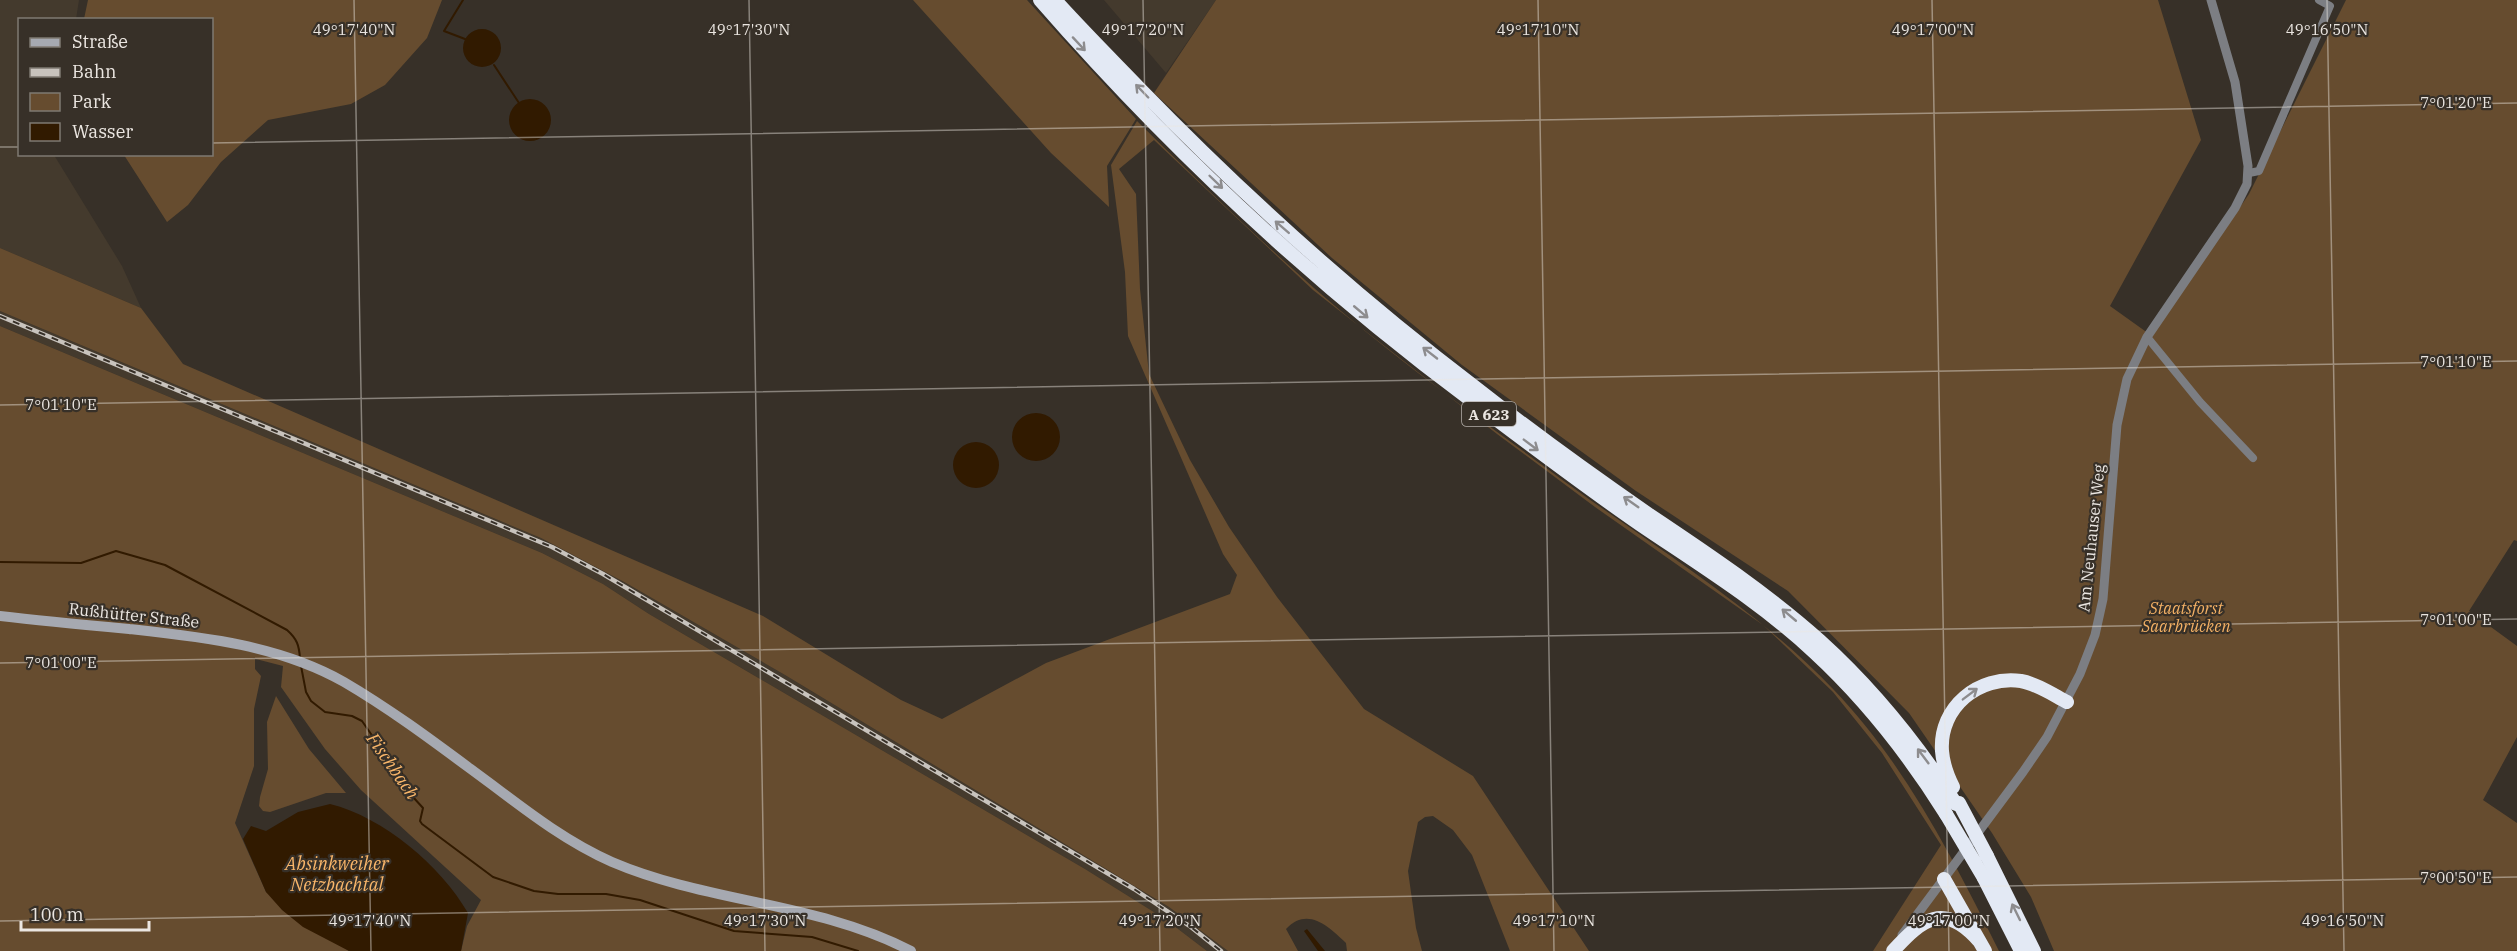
<svg xmlns="http://www.w3.org/2000/svg" width="2517" height="951" font-family="'IBM Plex Serif',serif">
<style>
.built{fill:#443a2d}
.green{fill:#664c2f}
.water{fill:#311a00}
.lines{fill:none;stroke-linecap:round;stroke-linejoin:round}
.stream{stroke:#311a00;stroke-width:2}
.minor{stroke:#7c7e83;stroke-width:8}
.tertiary{stroke:#7c7e83;stroke-width:9}
.secondary{stroke:#a6a9b1;stroke-width:10}
.motorway{stroke:#e3e9f4;stroke-width:14}
.rail-casing{stroke:#c8c3bd;stroke-width:4.5}
.rail{stroke:#373028;stroke-width:2;stroke-dasharray:7;stroke-linecap:butt}
.motorway-bridge{stroke:#e3e9f4;stroke-width:14}
.oneway{stroke:#8d8c8e}
.ticks{fill:none;stroke:#ebe6e1;stroke-width:1.5;stroke-opacity:0.45}
.labels{text-anchor:middle;dominant-baseline:central;stroke-width:4.5;stroke-linejoin:round;paint-order:stroke}
.shield{fill:#373028;stroke:#b5afaa;stroke-width:1.5}
.shield-label{font-size:15px;font-weight:bold;fill:#ebe6e1}
.street-label{font-size:16px;fill:#ebe6e1;stroke:#373028}
.park-label{font-size:16px;font-style:italic;fill:#f4b165;stroke:#373028}
.water-label{font-size:18px;font-style:italic;fill:#f9b66a;stroke:#373028}
.ticks-label{font-size:15px;text-anchor:middle;fill:#ebe6e1;stroke:#373028;stroke-width:4.5;stroke-linejoin:round;paint-order:stroke}
</style>
<rect width="100%" height="100%" fill="#373028"/>
<path class="built" d="M0,0h79l-3,19 -56,1v134l34,1 68,111 19,42 -141,-60z
M1104,0h112l-50,73z
M0,311l541,227 85,45 159,92 384,232 59,44h-21l-42,-32 -80,-50 -436,-255 -46,-30 -61,-31 -542,-227z"/>
<path class="green" d="M88,0h354l-15,38 -42,47 -34,19 -83,16 -47,42 -33,43 -21,17 -43,-67 88,-1v-134l-128,-1z
M913,0h114l109,119 -29,47 2,41 -58,-54z
M1216,0h942l43,140 -91,166 42,30 97,-142 97,-194h171v541l-3,-1 -45,71 48,35v91l-34,63 34,23v128h-463l-23,-54 -39,-64 -83,-120 -121,-122 -152,-100 -174,-126 -130,-107 -178,-165z
M1137,121c58,57 117,114 177,167 73,64 153,122 231,179 97,73 205,135 289,223 72,75 119,169 165,261h-126l68,-106 -59,-92 -49,-61 -70,-67 -168,-118 -98,-73 -184,-144 -159,-150 -35,29 17,25 4,95 9,85 41,86 39,67 48,70 87,112 109,67 116,175h-79l-38,-96 -19,-25 -20,-14 -8,1 -7,5 -10,49 8,57 6,23h-75l-1,-8c-17,-16 -38,-37 -60,-14l12,22h-70l-59,-44 -384,-232 -159,-92 -85,-45 -541,-227v-63l141,60 42,56 580,252 138,84 41,19 104,-56 184,-69 7,-19 -14,-21 -95,-218 -3,-64 -14,-107z
M0,326l542,227 61,31 46,30 436,255 80,50 42,32h-746l6,-25 14,-26 -120,-110 -36,-41 -44,-62 2,-21 -31,-8 3,1v10l6,7 -7,33v57l-19,57 31,69 83,59h-349z
M276,696l33,53 37,44h-20l-56,19 -7,-1 -4,-5 1,-9 8,-28 -1,-47z"/>
<path class="water" d="M463 48a19 19 0 1 1 38 0a19 19 0 1 1-38 0Z
M509 120a21 21 0 1 1 42 0a21 21 0 1 1-42 0Z
M1012 437a24 24 0 1 1 48 0a24 24 0 1 1-48 0Z
M953 465a23 23 0 1 1 46 0a23 23 0 1 1-46 0Z
M330,804c53,13 111,62 138,109l-7,38h-112l-46,-24 -21,-17 -16,-18 -23,-53 8,-13 15,5 32,-19z
M1307,929l18,22h-7l-14,-20z"/>
<g class="lines">
<path class="stream" d="M463,0l-19,31 21,8
M494,65l25,38
M0,562l81,1 35,-12 49,14 122,65c10,9 12,15 13,28
M301,666l5,26 5,9 14,11 27,4 10,5 18,26 11,10 16,24 6,16 10,11 -3,13 2,3 71,53 41,14 24,3h48l34,6 94,31 78,6 46,14"/>
<path class="minor" d="M2249,173l10,-2 71,-165 -11,-6
M2147,337l53,65 53,56"/>
<path class="tertiary" d="M1902,935l121,-163 24,-35 33,-63 15,-39 8,-36 14,-174 10,-46 20,-42 88,-129 12,-24 1,-18 -13,-84 -24,-82"/>
<path class="secondary" d="M0,616c43,5 86,9 129,13 73,8 150,16 215,53 53,31 102,69 151,105 37,28 74,56 117,75 96,41 205,40 299,89"/>
<path class="motorway" d="M1040,0c129,148 275,284 432,401 56,42 111,84 169,124 59,40 121,78 173,127 51,47 95,103 132,162
M1055,0c27,30 56,59 84,88 105,108 217,209 337,300 56,44 114,86 172,126 60,40 118,79 172,127 52,47 98,104 136,163
M1953,787c-6,-12 -10,-23 -11,-36 -3,-44 37,-76 79,-70 16,3 31,13 46,21
M1987,856l47,95
M1984,878l37,73
M1944,879l41,72
M1893,951c29,-32 51,-50 86,-10"/>
<defs>
<path id="rail" d="M0,316l552,231 51,27 531,315 57,38 30,24"/>
</defs>
<use href="#rail" class="rail-casing"/>
<use href="#rail" class="rail"/>
<path class="motorway-bridge" d="M1959,803l28,53
M1946,814l38,64"/>
</g>
<defs><path id="oneway-shaft" d="M-6 0H5M1.5-3L5.5 0L1.5 3" fill="none" stroke-width="1.6" stroke-linecap="round" stroke-linejoin="round" transform="scale(1.5)"/></defs>
<g class="oneway">
<use href="#oneway-shaft" transform="translate(1079 44) rotate(47)"/>
<use href="#oneway-shaft" transform="translate(1142 91) rotate(-134)"/>
<use href="#oneway-shaft" transform="translate(1216 182) rotate(44)"/>
<use href="#oneway-shaft" transform="translate(1282 227) rotate(-139)"/>
<use href="#oneway-shaft" transform="translate(1361 312) rotate(40)"/>
<use href="#oneway-shaft" transform="translate(1430 353) rotate(-142)"/>
<use href="#oneway-shaft" transform="translate(1531 445) rotate(37)"/>
<use href="#oneway-shaft" transform="translate(1631 502) rotate(-145)"/>
<use href="#oneway-shaft" transform="translate(1789 615) rotate(-140)"/>
<use href="#oneway-shaft" transform="translate(1970 694) rotate(-37)"/>
<use href="#oneway-shaft" transform="translate(1923 756) rotate(-127)"/>
<use href="#oneway-shaft" transform="translate(2016 912) rotate(-116)"/>
</g>
<path class="ticks" d="M354,0l17,951M749,0l16,951M1143,0l17,951M1538,0l16,951M1932,0l17,951M2327,0l17,951M212,143l2305,-40M0,147h20M0,405l2517,-44M0,663l2517,-44M0,921l2517,-44"/>
<g class="labels">
<rect class="shield" x="1462" y="402" width="54" height="24" rx="4.5"/>
<g class="shield-label">
<text x="1489" y="414">A 623</text>
</g>
<g class="street-label">
<text transform="translate(2091 538) rotate(-84)">Am Neuhauser Weg</text>
<text transform="translate(134 615) rotate(6)">Rußhütter Straße</text>
</g>
<g class="park-label">
<text x="2186" y="608">Staatsforst<tspan x="2186" dy="18">Saarbrücken</tspan></text>
</g>
<g class="water-label">
<text transform="translate(393 766) rotate(55)">Fischbach</text>
<text x="337" y="863">Absinkweiher<tspan x="337" dy="21">Netzbachtal</tspan></text>
</g>
</g>
<g class="ticks-label">
<text x="354" y="35">49°17'40"N</text>
<text x="749" y="35">49°17'30"N</text>
<text x="1143" y="35">49°17'20"N</text>
<text x="1538" y="35">49°17'10"N</text>
<text x="1933" y="35">49°17'00"N</text>
<text x="2327" y="35">49°16'50"N</text>
<text x="2456" y="108">7°01'20"E</text>
<text x="2456" y="367">7°01'10"E</text>
<text x="61" y="410">7°01'10"E</text>
<text x="2456" y="625">7°01'00"E</text>
<text x="61" y="668">7°01'00"E</text>
<text x="2456" y="883">7°00'50"E</text>
<text x="370" y="926">49°17'40"N</text>
<text x="765" y="926">49°17'30"N</text>
<text x="1160" y="926">49°17'20"N</text>
<text x="1554" y="926">49°17'10"N</text>
<text x="1949" y="926">49°17'00"N</text>
<text x="2343" y="926">49°16'50"N</text>
</g>
<rect x="18" y="18" width="195" height="138" fill="#373028" stroke="#7f7972" stroke-width="1.5"/>
<rect x="30" y="38" width="30" height="9" fill="#a6a9b1" stroke="#7f7972" stroke-width="1.5"/>
<text x="72" y="48" font-size="18" fill="#ebe6e1">Straße</text>
<rect x="30" y="68" width="30" height="9" fill="#c8c3bd" stroke="#7f7972" stroke-width="1.5"/>
<text x="72" y="78" font-size="18" fill="#ebe6e1">Bahn</text>
<rect x="30" y="93" width="30" height="18" fill="#664c2f" stroke="#7f7972" stroke-width="1.5"/>
<text x="72" y="108" font-size="18" fill="#ebe6e1">Park</text>
<rect x="30" y="123" width="30" height="18" fill="#311a00" stroke="#7f7972" stroke-width="1.5"/>
<text x="72" y="138" font-size="18" fill="#ebe6e1">Wasser</text>
<path d="M21 921v9h128v-9" fill="none" stroke="#ebe6e1" stroke-width="3"/>
<text x="30" y="921" font-size="18" fill="#ebe6e1" stroke="#373028" stroke-width="4.5" paint-order="stroke">100 m</text>
</svg>
